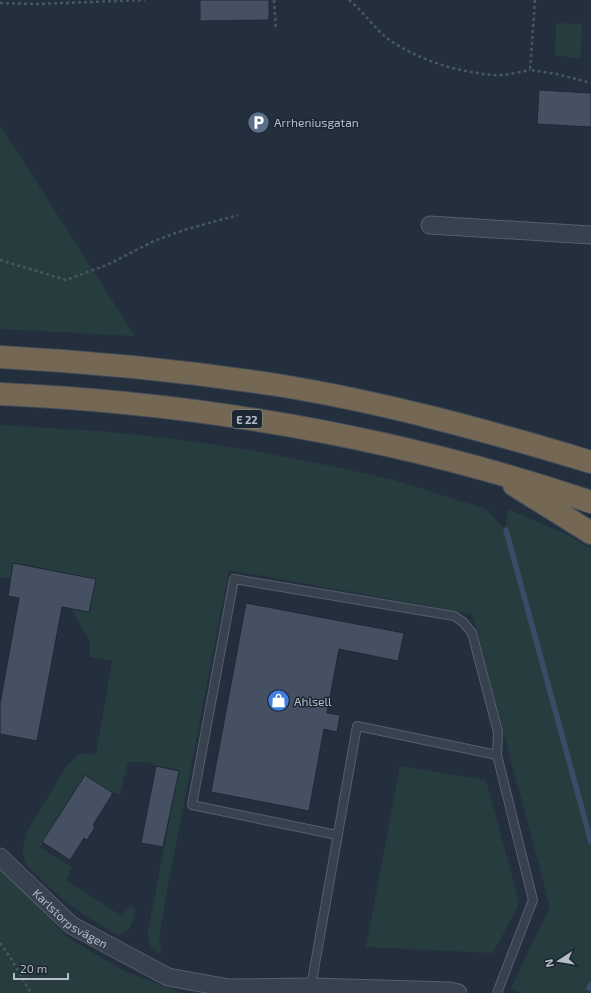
<svg xmlns="http://www.w3.org/2000/svg" width="591" height="993" font-family="'Exo 2',sans-serif">
<style>
.green{fill:#263c3f}
.lines{fill:none;stroke-linecap:round;stroke-linejoin:round}
.stream{stroke:#394c67;stroke-width:5.5}
.building{fill:#455162;stroke:#1f2835}
.service-casing{stroke:#565f6c;stroke-width:10}
.minor-casing{stroke:#565f6c;stroke-width:19}
.motorway-casing{stroke:#434c59;stroke-width:24}
.path{stroke:#44595c;stroke-width:2.5;stroke-dasharray:3 3;stroke-linecap:butt}
.service{stroke:#38414e;stroke-width:8}
.minor{stroke:#38414e;stroke-width:17}
.motorway{stroke:#746855;stroke-width:22}
.labels{text-anchor:middle;dominant-baseline:central;stroke-width:3;stroke-linejoin:round;paint-order:stroke}
.shield{fill:#1d2633;stroke:#878f9c;stroke-width:1}
.shield-label{font-size:11px;font-weight:bold;fill:#b4bcc9}
.poi-label{font-size:12px;fill:#b4bcc9;stroke:#1d2633;text-anchor:start}
.street-label{font-size:12px;fill:#b4bcc9;stroke:#1d2633}
</style>
<rect width="100%" height="100%" fill="#242f3e"/>
<path class="green" d="M556,23l26,1 -1,35 -26,-4z
M0,125l135,211 -135,-7z
M0,425l99,6 77,8 79,12 81,16 55,12 95,30 19,21 3,-21 62,27 21,13v444h-70l-10,-5 39,-81 -78,-293 -243,-44 -62,321 -8,47 2,8 -1,8c-10,-4 -12,-12 -12,-23l31,-161 -23,-4 -6,-4h-22l-8,32 -7,-1 -28,-18 -45,72 32,20 -6,13 56,36 8,-10 5,3c-1,12 -4,22 -17,26l-34,-20 -23,-17 -35,-33 -4,-14 5,-20 39,-64 12,-12 7,-2 11,2 16,-94 -22,-4v-16l-19,-32 18,3 7,-33 -82,-16 -3,16 -11,-2z
M400,766l86,14 32,118 -1,10 -24,45 -127,-6z
M0,865l67,72 57,34 58,22h-182z"/>
<g class="lines">
<path class="stream" d="M506,530l85,312
M589,988l2,-4"/>
</g>
<path class="building" d="M200,0h69v20l-69,1z
M539,90l52,3v34l-54,-3z
M13,563l83,16 -7,33 -27,-5 -25,134 -37,-7v-30l19,-106 -11,-2z
M246,603l158,30 -6,28 -59,-12 -12,64 13,2 -3,17 -13,-3 -15,82 -98,-19z
M156,766l23,5 -16,76 -22,-4z
M85,775l28,18 -20,32 2,2 -8,13 -3,-2 -14,22 -28,-18z"/>
<g class="lines">
<defs>
<path id="service" d="M337,835l-145,-30 42,-226 220,37 9,6 9,11 26,99 -1,23
M311,987l46,-261 140,29 36,145 -36,93"/>
<g id="minor">
<path d="M430,225l161,10"/>
<path id="s1" d="M0,857l71,68 97,52 61,11 82,-1 139,4 8,2"/>
</g>
<path id="motorway" d="M0,357c93,5 185,14 277,28 106,17 211,46 314,77
M0,394c201,9 401,44 591,108
M514,485l77,48"/>
</defs>
<use href="#service" class="service-casing"/>
<use href="#minor" class="minor-casing"/>
<use href="#motorway" class="motorway-casing"/>
<path class="path" d="M274,0l2,29
M349,0c14,11 26,29 39,39 30,21 69,33 106,36 11,1 25,-3 36,-5
M535,0l-5,70 27,4 34,9
M0,3l36,1 109,-4
M0,260l66,20 41,-15 47,-24 30,-11 54,-15
M0,943l10,14 21,36"/>
<use href="#service" class="service"/>
<use href="#minor" class="minor"/>
<use href="#motorway" class="motorway"/>
</g>
<defs>
<symbol id="parking-disc" viewBox="-11 -11 22 22"><circle r="9.5" fill="#5c6f8a" stroke="#1d2633"/><path d="M-3.5-5.5H1a3.5 3.5 0 0 1 0 7H-1V5.5H-3.5ZM-1-3.4V-.6H.8a1.4 1.4 0 0 0 0-2.8Z" fill="#fff"/></symbol>
<symbol id="shop-disc" viewBox="-11 -11 22 22"><circle r="9.5" fill="#3f7fe0" stroke="#1d2633"/><path d="M-5-2.5h2.3a2.7 3.5 0 0 1 5.4 0H5L5.5 6h-11ZM-1.5-2.5h3a1.5 2.3 0 0 0-3 0Z" fill="#fff"/></symbol>
</defs>
<g fill-rule="evenodd">
<use href="#parking-disc" x="246" y="110" width="25" height="25"/>
<use href="#shop-disc" x="266" y="688" width="25" height="25"/>
</g>
<g class="labels">
<rect class="shield" x="232" y="410" width="30" height="18" rx="3"/>
<g class="shield-label">
<text x="247" y="419">E 22</text>
</g>
<g class="poi-label">
<text x="274" y="122">Arrheniusgatan</text>
<text x="294" y="701">Ahlsell</text>
</g>
<g class="street-label">
<text stroke="none"><textPath href="#s1" startOffset="94">Karlstorpsvägen</textPath></text>
</g>
</g>
<g transform="translate(559 961) rotate(258)" stroke="#1d2633" stroke-width="3" paint-order="stroke">
<path d="M0-3L7 15L0 10L-7 15Z" fill="#b4bcc9"/>
<text y="-6" font-size="11" font-weight="bold" text-anchor="middle" fill="#b4bcc9">N</text>
</g>
<path d="M14 973v6h54v-6" fill="none" stroke="#b4bcc9" stroke-width="2"/>
<text x="20" y="973" font-size="12" fill="#b4bcc9" stroke="#1d2633" stroke-width="3" paint-order="stroke">20 m</text>
</svg>
